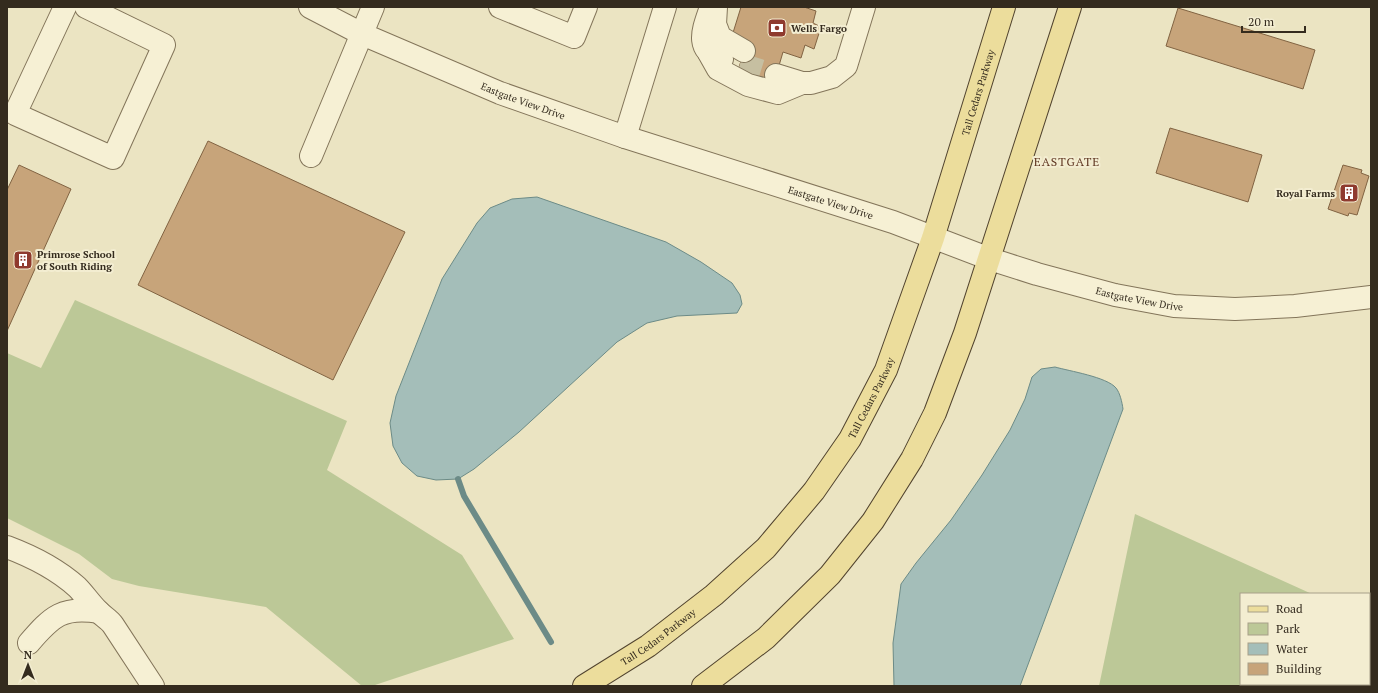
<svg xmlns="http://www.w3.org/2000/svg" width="1378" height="693" font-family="'PT Serif',serif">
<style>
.green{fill:#bcc897}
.water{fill:#a4beb9;stroke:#6c8b87}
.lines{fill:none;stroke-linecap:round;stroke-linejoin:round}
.stream{stroke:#6c8b87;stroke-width:6}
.building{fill:#c7a47a;stroke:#816342}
.minor-tunnel{stroke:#c6bfa1;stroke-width:22;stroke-dasharray:22 11;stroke-linecap:butt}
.minor-casing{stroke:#83755a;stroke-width:24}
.major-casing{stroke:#51432e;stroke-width:24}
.minor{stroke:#f6f0d4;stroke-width:22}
.major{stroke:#ecdd9c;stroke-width:22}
.labels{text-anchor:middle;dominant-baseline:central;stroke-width:4;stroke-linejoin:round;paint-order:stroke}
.poi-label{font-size:10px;font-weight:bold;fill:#342b1e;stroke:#f3edd1;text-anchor:start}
.street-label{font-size:10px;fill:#342b1e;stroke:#f3edd1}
.quarter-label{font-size:12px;letter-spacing:1px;fill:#5e3520;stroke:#f3edd1}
</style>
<rect width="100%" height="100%" fill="#ebe4c2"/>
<path class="green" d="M75,300l272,121 -20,49 135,85 52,84 -142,47h-10l-96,-79 -127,-21 -27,-7 -33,-25 -72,-36v-165l34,15z
M1135,514l177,80h-71v90h128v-65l2,1v66h-272z"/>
<path class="water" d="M537,197l129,45 35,20 31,21 8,12 2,9 -5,9 -60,3 -30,7 -30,19 -98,90 -45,37 -16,10 -22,1 -19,-4 -15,-13 -9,-17 -3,-23 6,-27 46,-117 35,-56 13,-15 22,-9z
M1055,367c14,4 52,10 61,21 4,5 6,14 7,21l-103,277h-126l-1,-43 8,-59 15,-21 35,-43 31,-45 28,-45 15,-31 7,-22 9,-8z"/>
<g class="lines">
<path class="stream" d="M458,479l6,17 87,146"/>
</g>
<path class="building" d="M741,7h63l12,4 -3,12 8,4 -7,22 -9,-4 -4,13 -18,-6 -10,34 -36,-12 7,-23 -12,-15z
M1178,8l137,42 -12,39 -137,-43z
M1170,128l92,27 -14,47 -92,-29z
M208,141l197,91 -72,148 -195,-95z
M19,165l52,24 -64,142v-141z
M1343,165l19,5 -1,3 8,3 -12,39 -8,-2 -1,3 -20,-7z"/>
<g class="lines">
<path class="minor-tunnel" d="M740,64l36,11"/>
<defs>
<g id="minor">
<path d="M65,7l-50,107 98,44 51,-113 -78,-38"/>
<path id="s1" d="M310,7l52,27 138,59 125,44 268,85 97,37 47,15 78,21 59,11 61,3 60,-3 76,-9"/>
<path d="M500,7l74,30 12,-30"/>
<path d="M711,7c-7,21 -18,43 11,52"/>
<path d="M716,7l-1,17 5,13 24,14"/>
<path d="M709,53l9,16 30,16 30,8 24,-10"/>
<path d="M776,75l26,8h9l21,-6 14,-11 18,-59"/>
<path d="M625,137l40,-130"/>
<path d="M311,156l62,-149"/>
<path d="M7,547c24,9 51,23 70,40 7,7 13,16 20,23 5,6 12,9 16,15l40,61"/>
<path d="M29,643c23,-27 34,-37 70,-31"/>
</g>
<g id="major">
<path id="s2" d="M584,686l64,-40 66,-51 52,-47 48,-57 36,-52 36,-69 31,-87 16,-45 71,-231"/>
<path d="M703,686l63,-48 64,-63 43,-54 39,-62 23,-46 30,-80 105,-326"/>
</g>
</defs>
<use href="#minor" class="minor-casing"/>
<use href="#major" class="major-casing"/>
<use href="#minor" class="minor"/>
<use href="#major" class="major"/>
</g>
<defs>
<symbol id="bank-square" viewBox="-11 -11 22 22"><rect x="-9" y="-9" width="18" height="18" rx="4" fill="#8f3a2e" stroke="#f3edd1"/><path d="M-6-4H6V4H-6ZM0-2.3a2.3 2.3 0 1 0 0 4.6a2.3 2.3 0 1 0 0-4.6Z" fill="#fff"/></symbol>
<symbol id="building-square" viewBox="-11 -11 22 22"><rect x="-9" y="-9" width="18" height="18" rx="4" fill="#8f3a2e" stroke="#f3edd1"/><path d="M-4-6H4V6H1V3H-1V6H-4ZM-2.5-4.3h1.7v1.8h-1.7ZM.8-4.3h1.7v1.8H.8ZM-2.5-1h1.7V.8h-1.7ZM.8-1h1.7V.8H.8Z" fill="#fff"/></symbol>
</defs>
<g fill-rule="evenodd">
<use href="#bank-square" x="766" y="17" width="22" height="22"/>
<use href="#building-square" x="1338" y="182" width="22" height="22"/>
<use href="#building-square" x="12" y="249" width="22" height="22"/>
</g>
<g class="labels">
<g class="poi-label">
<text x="791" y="28">Wells Fargo</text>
<text x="1335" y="193" text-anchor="end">Royal Farms</text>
<text x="37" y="254">Primrose School<tspan x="37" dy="12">of South Riding</tspan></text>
</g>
<g class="street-label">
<text stroke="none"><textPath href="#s2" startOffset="737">Tall Cedars Parkway</textPath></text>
<text stroke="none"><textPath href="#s1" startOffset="233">Eastgate View Drive</textPath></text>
<text stroke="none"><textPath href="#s1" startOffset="557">Eastgate View Drive</textPath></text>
<text stroke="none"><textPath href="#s1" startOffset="881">Eastgate View Drive</textPath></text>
<text stroke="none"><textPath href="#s2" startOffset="413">Tall Cedars Parkway</textPath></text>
<text stroke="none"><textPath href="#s2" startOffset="89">Tall Cedars Parkway</textPath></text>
</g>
<g class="quarter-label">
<text x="1067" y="161">EASTGATE</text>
</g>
</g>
<rect width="1378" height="693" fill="none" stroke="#342b1e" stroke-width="16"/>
<rect x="1240" y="593" width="130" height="92" fill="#f3edd1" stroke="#a79f89"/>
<rect x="1248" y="606" width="20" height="6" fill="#ecdd9c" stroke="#a79f89"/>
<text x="1276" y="613" font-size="12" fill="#342b1e">Road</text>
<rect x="1248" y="623" width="20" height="12" fill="#bcc897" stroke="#a79f89"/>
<text x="1276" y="633" font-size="12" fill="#342b1e">Park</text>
<rect x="1248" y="643" width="20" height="12" fill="#a4beb9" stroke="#a79f89"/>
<text x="1276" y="653" font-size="12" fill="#342b1e">Water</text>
<rect x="1248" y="663" width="20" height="12" fill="#c7a47a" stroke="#a79f89"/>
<text x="1276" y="673" font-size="12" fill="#342b1e">Building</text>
<g transform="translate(28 665)" stroke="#f3edd1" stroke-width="3" paint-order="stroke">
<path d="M0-3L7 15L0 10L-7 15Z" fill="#342b1e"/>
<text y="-6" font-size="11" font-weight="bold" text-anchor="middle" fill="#342b1e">N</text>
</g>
<path d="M1242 26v6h63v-6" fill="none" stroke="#342b1e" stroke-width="2"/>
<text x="1248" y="26" font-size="12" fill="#342b1e" stroke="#f3edd1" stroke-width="3" paint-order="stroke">20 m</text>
</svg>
